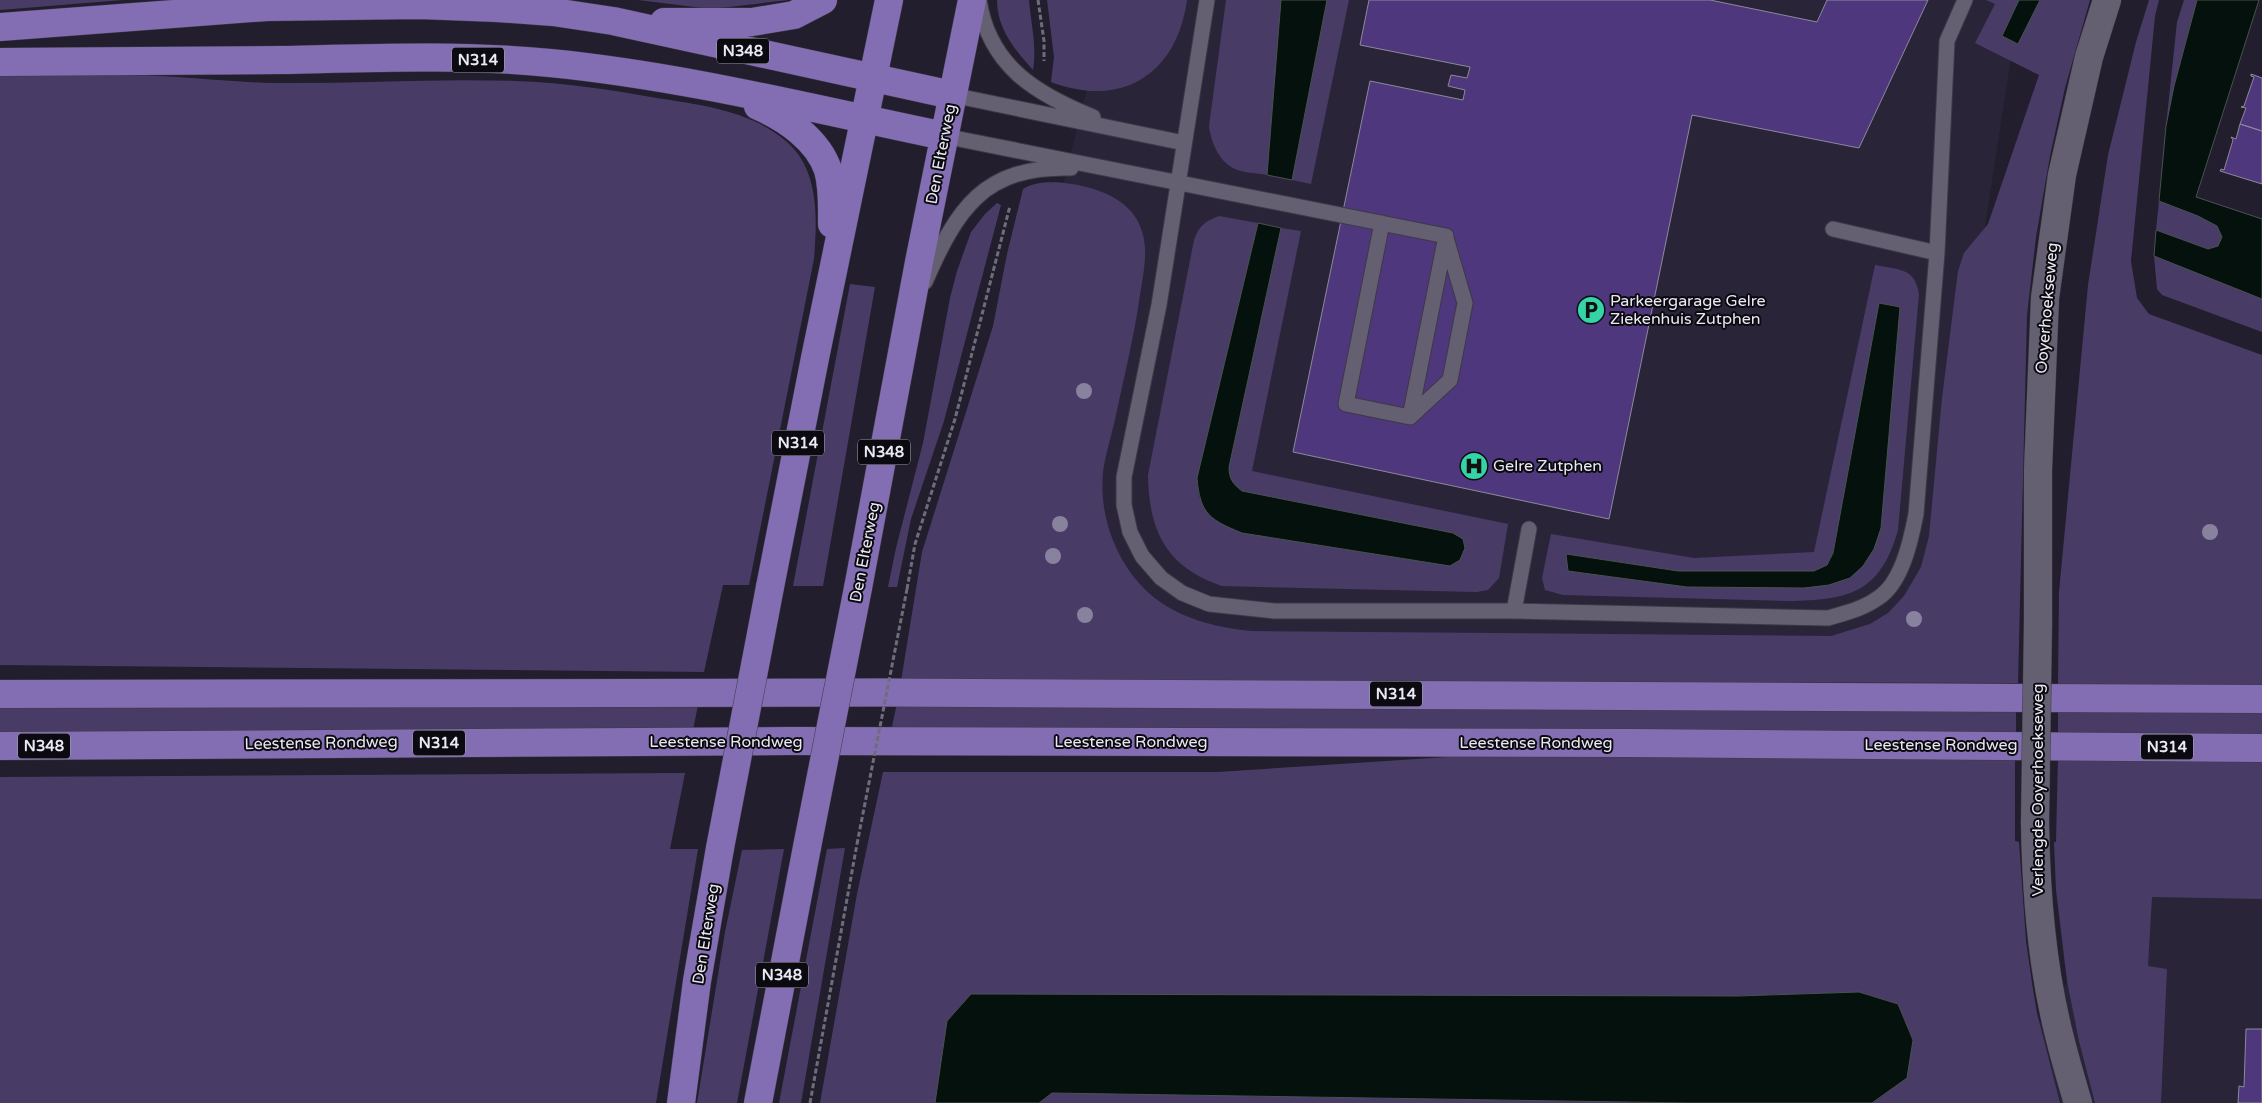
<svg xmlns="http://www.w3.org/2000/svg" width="2262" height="1103" font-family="'Varela Round',sans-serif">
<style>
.built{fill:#2a2439}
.green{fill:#483c67;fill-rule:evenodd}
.water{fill:#04110c;stroke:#495251}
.building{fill:#4e377c;stroke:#8d899c}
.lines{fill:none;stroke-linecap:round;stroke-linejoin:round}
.service-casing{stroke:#3d3946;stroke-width:17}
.minor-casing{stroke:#3d3946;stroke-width:29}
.primary-casing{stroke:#3d3946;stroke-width:29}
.path{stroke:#706d7a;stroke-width:3;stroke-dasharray:5 2.5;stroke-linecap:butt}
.service{stroke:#646071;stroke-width:15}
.minor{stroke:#646071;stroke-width:28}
.primary{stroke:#836eb3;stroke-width:28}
.minor-bridge-casing{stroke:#3d3946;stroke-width:29;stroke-linecap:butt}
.primary-bridge-casing{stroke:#3d3946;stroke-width:29;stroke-linecap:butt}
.path-bridge{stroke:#706d7a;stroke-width:3;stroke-dasharray:5 2.5;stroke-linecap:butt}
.minor-bridge{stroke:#646071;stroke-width:28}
.primary-bridge{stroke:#836eb3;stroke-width:28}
.tree{fill:#89829f}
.labels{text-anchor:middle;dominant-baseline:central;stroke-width:4;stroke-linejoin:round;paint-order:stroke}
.shield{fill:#0b0a10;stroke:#a7a5ae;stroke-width:1}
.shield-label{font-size:15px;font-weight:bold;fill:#eae8f2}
.street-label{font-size:16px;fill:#eae8f2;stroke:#0b0a10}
.poi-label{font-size:16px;fill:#eae8f2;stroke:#0b0a10;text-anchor:start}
</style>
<rect width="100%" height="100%" fill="#221e2d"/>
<path class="built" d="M1109,0h911l-43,277 -45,379 -988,8z
M2143,870l119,2v231h-1270l1016,-33z"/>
<path class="green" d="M0,0h123l-123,10z
M638,0h151l-78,9z
M997,0h32c2,24 8,46 4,70 -18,-20 -36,-41 -36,-70z
M1047,0h140c-10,74 -65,109 -136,82l3,-25z
M1226,0h55l-14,175c-10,-2 -23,-2 -32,-6 -16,-7 -24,-27 -26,-43z
M1327,0h22l-38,184 -19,-4z
M1986,0h33l-17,36 15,8 23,-44h50l-25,88 -15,68 -14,81 -9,78 -9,368 -1117,-2 21,-129 71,-226 14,-72 16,-65c15,-10 43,-7 59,-3 27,6 54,19 61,49 5,20 0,40 -3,60 -6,43 -17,86 -26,129 -4,16 -9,33 -11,48 -3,36 6,68 25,97 29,43 74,57 123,62l580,5 39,-12 18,-11 16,-17 17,-29 8,-31 13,-138 16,-127 6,-18 24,-29 51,-149 -64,-32 20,-39z
M2149,0h10l-4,16 -24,245 6,37 12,16 113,41v331l-204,-2 1,-92 29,-307 20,-130 28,-113z
M2184,0h13l-23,86 -8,40 11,-104z
M0,75c45,0 90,-2 134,0 47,1 93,7 139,8 81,1 161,-5 242,-2 47,1 95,9 142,17 45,7 95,13 130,44 33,29 30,78 27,117l-65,326h-26l-19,87 -704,-7z
M2159,201l39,15 19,10 5,11 -4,10 -9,2 -53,-19z
M997,203l4,2 -57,216 -33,98 -14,68h-9l8,-39 27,-105 27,-145 7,-27 14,-39 14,-18z
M1219,216l39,7 -61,255 2,20 254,35 -211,-42c-9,-7 -13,-12 -13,-24l52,-239 20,3 -49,240 256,53 -9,54 -11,12 -11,2 -255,-6c-56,-19 -73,-55 -74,-111l46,-235c5,-14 11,-19 25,-24z
M2154,256l108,43v33l-100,-37 -5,-6z
M1875,265c23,5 40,2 44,29l-21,236c-18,64 -50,70 -110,71l-225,-6 -18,-5 -3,-12 9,-44 143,24 120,-6zM1879,304l20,3 -18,221 -7,21 -11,17 -176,21 -119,-16 -1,-17 111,17h136l13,-6 6,-12z
M850,284l25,3 -52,299h-30z
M897,703l1119,5v26l-1125,-3z
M698,705l-5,25 -693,2v-25z
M2058,707l204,3v27l-204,-3z
M1508,753l507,4v84l4,1 7,99 6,42 5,30 23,90h-188l35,-25 6,-38 -15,-36 -39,-12 -912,29 -12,82h-115l37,-209 26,-122h335z
M2058,756l204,3v140l-110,-2 -4,69 19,3 -6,134h-66l-16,-62 -12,-60 -11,-91 -2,-48h2z
M685,773l-15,76h28l-42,254h-656v-326z
M845,848l-44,255h-22l48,-254z
M784,849l-47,254h-40l28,-171 17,-82z
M1052,1093l638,10h-651z"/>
<path class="water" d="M1281,0h46l-35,180 -25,-5z
M2019,0h21l-22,44 -16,-8z
M2197,0h62l-63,197 66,22v80l-108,-43 2,-26 52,19 10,-3 4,-9 -5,-11 -19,-10 -39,-15 7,-75 8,-40z
M1258,223l23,5 -52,239c0,12 4,17 13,24l211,42 10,6 2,9 -5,12 -10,6 -208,-33c-32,-13 -42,-19 -45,-55z
M1879,303l21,4 -19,221 -7,21 -11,17 -13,12 -21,7 -25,3 -117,-1 -119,-16 -2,-17 112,17h136l13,-6 6,-12z
M1859,992l39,12 15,36 -6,38 -35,25h-182l-638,-10 -13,10h-104l12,-82 24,-27 767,2z"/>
<path class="building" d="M1369,0h341l107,22 10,-22h101l-69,148 -167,-33 -83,404 -316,-67 77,-371 93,19 2,-10 -17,-4 3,-11 16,3 3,-11 -110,-22z
M2251,74l11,4v53l-22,-7 6,-16 -5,-1 3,-1 10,-29 -3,-1z
M2240,124l22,7v53l-42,-13 1,-2 3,1 9,-30 -2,-3 5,2z
M2246,1029h16v74h-24l1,-17 5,1z"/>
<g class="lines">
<defs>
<path id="service" d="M979,0c10,66 57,94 114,117
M1207,0l-48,305 -35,172v28l6,27 12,24 19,22 21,15 27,11 65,7h240l314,7c17,-5 35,-9 50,-20 24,-15 33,-58 38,-84l21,-261 10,-212 18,-41
M952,95l232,48
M944,136l502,100 -36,181 -64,-13 36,-181
M1833,229l104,24
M925,282c32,-73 58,-116 146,-114
M1410,417l40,-37 15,-77 -19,-65
M1514,611l15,-82"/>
<path id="minor" d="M2038,623v-153l7,-172 17,-123 27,-118 18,-57
M2035,823c1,66 6,134 21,199 6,27 14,54 22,81"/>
<path id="primary" d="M664,22h88l42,-7 29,-15
M0,27l267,-20 152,-2 78,3 56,4 60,9 339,74
M0,62c94,-1 188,-1 282,-2 89,-2 179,-6 268,3 133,13 264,46 394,73
M758,106c28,12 60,34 70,64 5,18 4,37 4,54
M770,587l45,-229 74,-358
M858,588l61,-326 53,-262
M0,694c754,-2 1508,-3 2262,5
M0,746l789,-5 842,2 631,5
M681,1103l16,-122 23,-133
M758,1103l49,-256"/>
</defs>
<use href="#service" class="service-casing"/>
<use href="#minor" class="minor-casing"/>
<use href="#primary" class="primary-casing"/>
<path class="path" d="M1038,0l6,41v20
M907,589l8,-45 40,-125 55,-213
M810,1103l47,-259"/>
<use href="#service" class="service"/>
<use href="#minor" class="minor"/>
<use href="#primary" class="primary"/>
<defs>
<path id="minor-bridge" d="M2035,823l3,-200"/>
<path id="primary-bridge" d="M807,847l51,-259
M720,848l50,-261"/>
</defs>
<use href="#minor-bridge" class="minor-bridge-casing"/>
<use href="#primary-bridge" class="primary-bridge-casing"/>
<path class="path-bridge" d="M857,844l50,-255"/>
<use href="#minor-bridge" class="minor-bridge"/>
<use href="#primary-bridge" class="primary-bridge"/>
</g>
<g class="tree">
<circle cx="1084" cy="391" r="8"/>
<circle cx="1060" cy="524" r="8"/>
<circle cx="2210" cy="532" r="8"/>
<circle cx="1053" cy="556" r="8"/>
<circle cx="1085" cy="615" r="8"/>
<circle cx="1914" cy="619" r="8"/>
</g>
<defs>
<symbol id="parking-disc" viewBox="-11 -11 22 22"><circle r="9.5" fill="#35d4a7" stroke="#0b0a10"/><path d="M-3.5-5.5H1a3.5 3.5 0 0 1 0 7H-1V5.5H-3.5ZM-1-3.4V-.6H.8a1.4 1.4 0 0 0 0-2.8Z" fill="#111"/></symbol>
<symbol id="hospital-disc" viewBox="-11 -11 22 22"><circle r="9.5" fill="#35d4a7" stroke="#0b0a10"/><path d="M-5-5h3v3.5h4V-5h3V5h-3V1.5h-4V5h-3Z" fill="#111"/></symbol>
</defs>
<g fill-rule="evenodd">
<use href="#parking-disc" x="1575" y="294" width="32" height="32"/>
<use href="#hospital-disc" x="1458" y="450" width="32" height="32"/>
</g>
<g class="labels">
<g class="shield">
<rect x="717" y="38.5" width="52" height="25" rx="4"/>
<rect x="452" y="47.5" width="52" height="25" rx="4"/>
<rect x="772" y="430.5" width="52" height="25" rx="4"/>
<rect x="858" y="439.5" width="52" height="25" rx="4"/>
<rect x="1370" y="681.5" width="52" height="25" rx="4"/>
<rect x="413" y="730.5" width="52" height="25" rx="4"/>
<rect x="18" y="733.5" width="52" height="25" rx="4"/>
<rect x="2141" y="734.5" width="52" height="25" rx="4"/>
<rect x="756" y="962.5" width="52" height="25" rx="4"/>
</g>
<g class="shield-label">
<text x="743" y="51">N348</text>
<text x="478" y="60">N314</text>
<text x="798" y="443">N314</text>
<text x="884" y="452">N348</text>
<text x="1396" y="694">N314</text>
<text x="439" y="743">N314</text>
<text x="44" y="746">N348</text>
<text x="2167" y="747">N314</text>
<text x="782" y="975">N348</text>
</g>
<g class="street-label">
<text transform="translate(941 154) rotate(-79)">Den Elterweg</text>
<text transform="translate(2047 308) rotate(-85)">Ooyerhoekseweg</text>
<text transform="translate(865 552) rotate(-79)">Den Elterweg</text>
<text x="726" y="742">Leestense Rondweg</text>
<text x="1131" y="742">Leestense Rondweg</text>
<text transform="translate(321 743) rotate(-1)">Leestense Rondweg</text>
<text x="1536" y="743">Leestense Rondweg</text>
<text x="1941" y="745">Leestense Rondweg</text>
<text transform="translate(2038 790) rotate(-90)">Verlengde Ooyerhoekseweg</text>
<text transform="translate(706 934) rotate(-81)">Den Elterweg</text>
</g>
<g class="poi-label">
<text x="1610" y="301">Parkeergarage Gelre<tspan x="1610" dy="18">Ziekenhuis Zutphen</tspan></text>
<text x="1493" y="466">Gelre Zutphen</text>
</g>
</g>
</svg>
